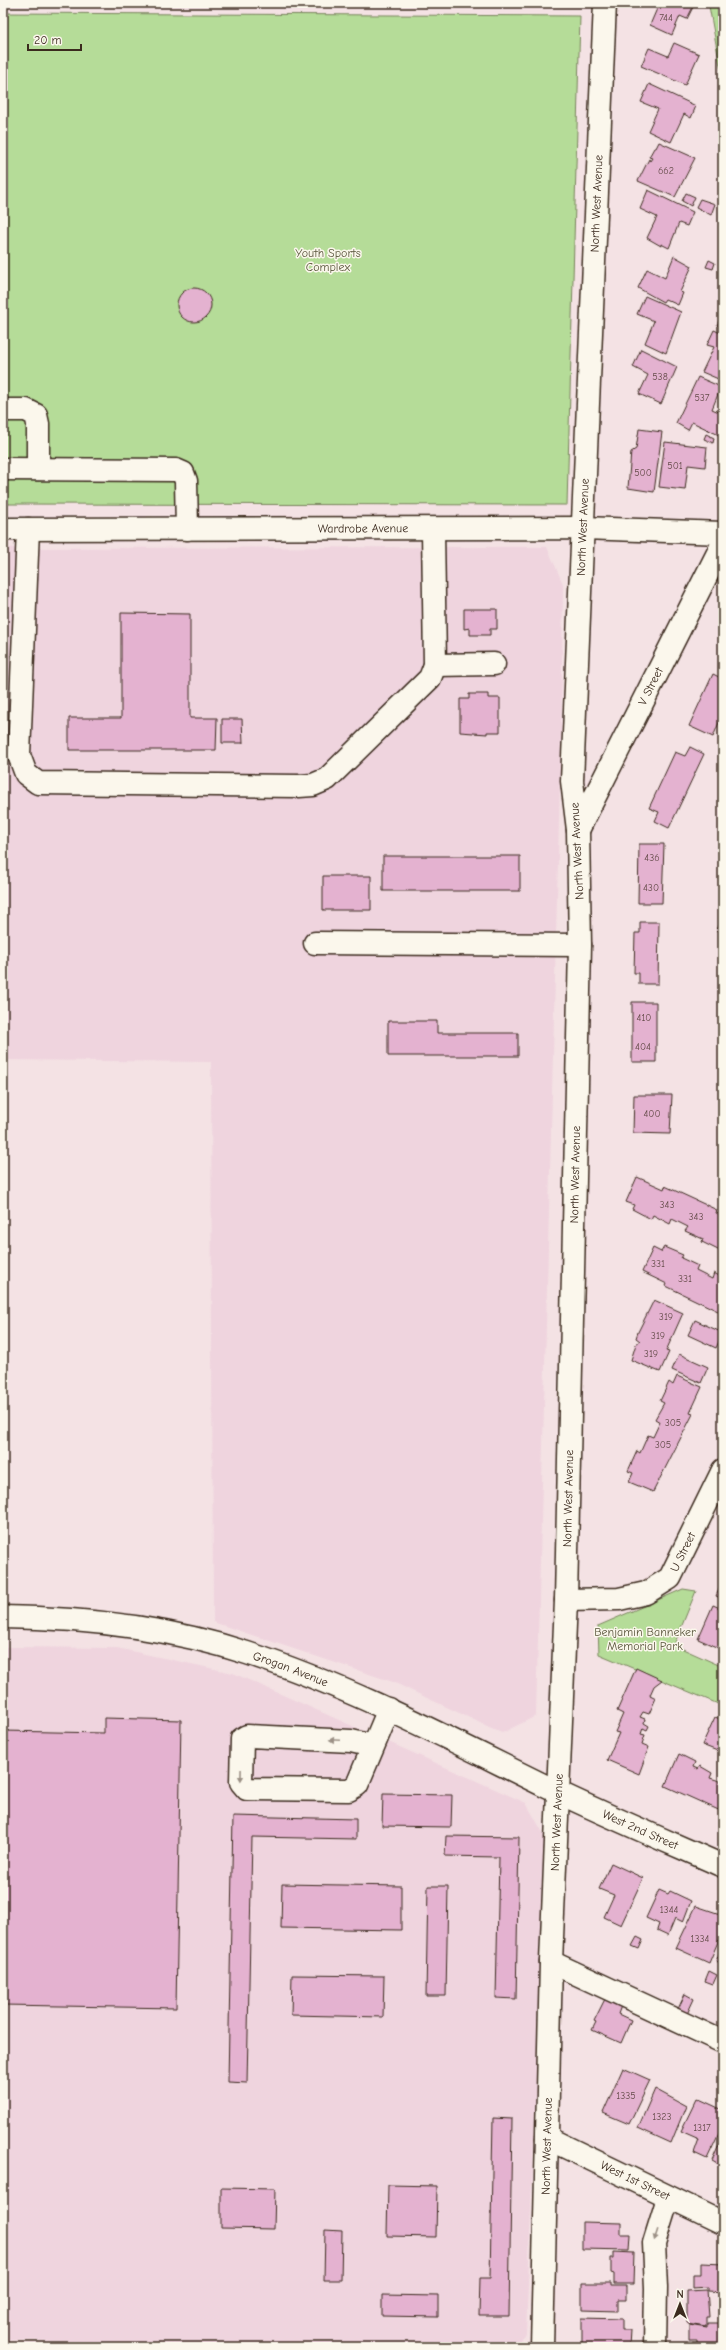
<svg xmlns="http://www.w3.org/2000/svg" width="726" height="2350" font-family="'Comic Neue',sans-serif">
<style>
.built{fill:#efd4de}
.green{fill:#b5dc98;stroke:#78835b}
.building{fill:#e4b2d0;stroke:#3b2a1e}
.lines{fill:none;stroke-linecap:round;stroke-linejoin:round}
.minor-casing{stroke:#3b2a1e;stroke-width:25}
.minor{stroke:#fbf7ec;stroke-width:22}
.oneway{fill:#9b9085}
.labels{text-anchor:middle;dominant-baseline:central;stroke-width:3;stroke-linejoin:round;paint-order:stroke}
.number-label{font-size:10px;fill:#654c4a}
.street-label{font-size:12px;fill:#3b2a1e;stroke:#fbf7ec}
.park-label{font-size:12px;fill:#5a563c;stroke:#fbf7ec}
</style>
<rect width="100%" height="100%" fill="#f4e2e4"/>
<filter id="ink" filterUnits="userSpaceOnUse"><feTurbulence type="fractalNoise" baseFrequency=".025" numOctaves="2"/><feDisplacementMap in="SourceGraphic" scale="8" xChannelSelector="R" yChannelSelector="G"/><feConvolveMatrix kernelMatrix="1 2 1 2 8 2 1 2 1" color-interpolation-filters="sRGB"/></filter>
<g filter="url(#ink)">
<path class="built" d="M547,547l16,37 -2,159 -25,973 -34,17 -109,-51 -180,-60 -2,-560 -208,-2v-512z
M3,1647l114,1 116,25 293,130 20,35 -20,496 -14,13h-178l-331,-7z"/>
<path class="green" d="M710,3h13v79l-14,-76z
M3,13l577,3 -13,489 -564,-1z
M683,1589l13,2 -22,54 49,22v39l-124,-52 -1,-28z"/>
<path class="building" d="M657,3h38l-8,16 -7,-3 -8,19 -22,-10 9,-21z
M674,43l25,11 -14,31 -44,-19 8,-18 19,8z
M649,84l47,22 -5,12 -7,-4 -13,28 -23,-11 10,-22 -17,-7z
M659,142l36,16 -20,39 -37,-16 11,-22 1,2 2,-3 -3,-1 5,-9h2z
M648,190l45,22 -6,14 -8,-3 -10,25 -8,-4v2l-14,-8 10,-21 -17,-8z
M686,193l9,4 -4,9 -9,-5z
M700,199l15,5 -4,11 -15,-8z
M674,256l18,10 -12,26 3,1 -5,12 -13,-6 -2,3 -25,-14 9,-19 18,9z
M709,260l6,3 -2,6 -7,-2z
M177 305a17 17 0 1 1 34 0a17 17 0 1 1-34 0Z
M645,296l36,16 -15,41 -21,-10 9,-22 -17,-7z
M723,313v15l-6,-3z
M714,330l9,4v47l-21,-9 12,-25 -7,-2z
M641,349l36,18 -16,37 -22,-10 9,-19 -15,-8z
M698,377l23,10 -9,22 11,5 -2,22 -29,-14 -4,8 -12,-7z
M639,429l23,3 -8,60 -26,-4 3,-36 5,-3z
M706,434l8,4 -1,5 -9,-4z
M665,442l42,5 -2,20 -17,-2 -3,25 -26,-3z
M464,609h33v20h-7v6h-20v-7l-6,1z
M121,613l69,1v104h27l-1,32h-147v-32h52z
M713,674l10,5v34l-10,24 -24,-11z
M469,694h19v4h12v34h-13v2l-27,-2v-33h9z
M222,719h20l1,24h-21z
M690,747l14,7 -35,74 -14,-7 4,-9 -10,-4 26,-56 10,4z
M639,844h25l-2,59h-24z
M383,856h137v35h-137z
M323,876h48v34h-48z
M723,917v16l-6,-3z
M640,922h19l-1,62h-19v-11h-5l1,-40h5z
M632,1002h24v60h-24z
M388,1021h49v12h81v23h-130z
M634,1095h38l-2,39 -37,-1z
M637,1177l27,12 1,-3 52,24 -1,3 7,3v30l-3,5 -18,-9 1,-3 -18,-8 3,-4 -16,-8 -2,5 -17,-9 -2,4 -19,-10 2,-4 -8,-3z
M664,1247l19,8 -2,3 17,8 -2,5 16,8 2,-6 9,5v31h-2l-1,3 -54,-26 1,-2 -25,-12 11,-24 8,4z
M654,1300l29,13 -17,38 3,1 -9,20 -29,-12 5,-16 4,-3 -4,-3 2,-6z
M695,1320l28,13 -7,15 -28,-13z
M679,1354l29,13 -7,16 -29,-13z
M677,1376l25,11 -12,26 3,1 -40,78 -24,-10 4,-9 -5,-2 9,-20 3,2 8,-18 5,2 7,-15 -5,-3 9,-16 -4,-2 9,-19 4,3z
M723,1581v18l-7,-3z
M723,1600v50l-25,-11 15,-34 7,3z
M636,1668l26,12 -8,6 -4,9 6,3 -7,16 -6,-2 -3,5 5,2 -1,4 5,3 -2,4 -4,-2 -2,6 4,1 -3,9 7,3 -10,27 -32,-14 12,-27 -4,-1 8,-18 -6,-3z
M715,1717l8,3v29l-2,-1 -1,4 -18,-7z
M104,1718l77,2 -5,288 -173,-3v-274l101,2z
M679,1754l16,8 -2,5 5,2 2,-3 12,7 -2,5 13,4v30l-58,-26z
M383,1794l69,1 -1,32 -69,-1z
M233,1816l123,3v20l-104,-2 -5,246 -19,-1z
M446,1836l73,1 -3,162 -20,-1 3,-141 -54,-1z
M611,1863l32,15 -22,47 -17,-8 10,-22 -15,-6z
M282,1884l119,2v44l-120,-2z
M428,1886h20l-2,110h-20z
M659,1890l9,4 2,-3 21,10 -8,21 -8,-4 -7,17 -11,-5 2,-6 -13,-6z
M696,1906l27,9v15l-14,33 -33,-15z
M637,1937l6,3 -4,9 -7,-3z
M723,1945v19l-7,-3z
M709,1971l8,4 -4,9 -8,-3z
M292,1975l92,1 -1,41 -92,-2z
M685,1994l9,5 -7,15 -9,-5z
M605,1999l16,7 -3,8 13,6 -10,23 -29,-13 4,-8 -2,-1z
M623,2068l27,12 -21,44 -26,-11z
M655,2089l31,17 -15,37 -33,-15z
M697,2098l26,12v15l-16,34 -13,-6 5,-14 -18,-8z
M493,2118l19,1 -3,197h-30l1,-38h10z
M723,2136v31l-11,-6z
M388,2185l49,1 -1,51 -49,-1z
M221,2188l54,1 -1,40 -53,-1z
M582,2222l39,1v11h9l-1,16 -47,-1z
M325,2230l17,1 -1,49h-17z
M614,2252l20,1 -1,31h-19v-10l-3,-1v-15h3z
M701,2263l22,1v28l-15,-1v-4l-15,1v-14h8z
M582,2283h29v3h15v14h-8v11l-36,-1z
M707,2290l2,27h-3v10l-19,-3v-33z
M382,2295l56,1v21l-56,-1z
M582,2318l40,1v11h8l-1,17 -47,-1z
M707,2324h16v23h-26v-7h-8v-15l18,3z"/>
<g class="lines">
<defs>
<g id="minor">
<path d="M3,410h23l10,5 2,9v45"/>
<path d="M3,469l173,1 7,3 3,8 1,48"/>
<path id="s1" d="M3,529l580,-1 140,5"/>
<path d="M28,529l-9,226 7,19 12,9 261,3 14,-1 14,-6 103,-101 5,-13 -2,-135"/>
<path d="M435,665l59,-1"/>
<path id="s2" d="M578,830l145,-287"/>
<path d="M315,943l265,2"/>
<path id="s3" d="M566,1600l53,-1 27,-6 24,-15 53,-108"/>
<path id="s4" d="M3,1617c82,1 165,10 244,36 104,34 202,86 300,134 58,28 117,53 176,79"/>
<path d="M373,1746l-22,-5 -104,-5 -5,3 -1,43 6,7 102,1 8,-5 32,-76"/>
<path d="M551,1962l172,80"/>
<path id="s5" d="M547,2138l176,85"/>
<path id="s6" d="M542,2347l9,-385 15,-362 14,-655 -2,-115 -6,-49 33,-778"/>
<path d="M655,2347l1,-59 -2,-45 14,-45"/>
</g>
</defs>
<use href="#minor" class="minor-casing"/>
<use href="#minor" class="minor"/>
</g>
<defs><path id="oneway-solid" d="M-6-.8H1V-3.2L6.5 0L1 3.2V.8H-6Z"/></defs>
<g class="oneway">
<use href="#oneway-solid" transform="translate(335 1740) rotate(-177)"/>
<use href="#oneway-solid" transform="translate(241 1775) rotate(91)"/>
<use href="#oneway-solid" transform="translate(656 2235) rotate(108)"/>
</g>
</g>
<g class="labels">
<g class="number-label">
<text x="666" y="18">744</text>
<text x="666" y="171">662</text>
<text x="660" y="377">538</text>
<text x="702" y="398">537</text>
<text x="675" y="466">501</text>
<text x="643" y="473">500</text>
<text x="652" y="858">436</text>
<text x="651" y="888">430</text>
<text x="644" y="1018">410</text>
<text x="643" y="1047">404</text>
<text x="652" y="1114">400</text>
<text x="667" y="1205">343</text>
<text x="696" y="1217">343</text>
<text x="658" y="1264">331</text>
<text x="685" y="1279">331</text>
<text x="666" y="1317">319</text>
<text x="658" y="1336">319</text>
<text x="651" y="1354">319</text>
<text x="673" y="1423">305</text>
<text x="663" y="1445">305</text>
<text x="669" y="1910">1344</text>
<text x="700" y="1939">1334</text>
<text x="626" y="2096">1335</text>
<text x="662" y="2117">1323</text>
<text x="702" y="2128">1317</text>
</g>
<g class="street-label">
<text stroke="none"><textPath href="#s6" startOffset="2145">North West Avenue</textPath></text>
<text stroke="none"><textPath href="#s6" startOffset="1821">North West Avenue</textPath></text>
<text stroke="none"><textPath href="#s1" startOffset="360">Wardrobe Avenue</textPath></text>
<text stroke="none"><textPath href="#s2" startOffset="161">V Street</textPath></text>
<text transform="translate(577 851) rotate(-93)">North West Avenue</text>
<text stroke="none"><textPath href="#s6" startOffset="1173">North West Avenue</textPath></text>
<text stroke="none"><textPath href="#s6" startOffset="849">North West Avenue</textPath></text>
<text stroke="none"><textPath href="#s3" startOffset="138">U Street</textPath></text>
<text stroke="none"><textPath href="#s4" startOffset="294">Grogan Avenue</textPath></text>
<text stroke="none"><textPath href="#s6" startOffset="525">North West Avenue</textPath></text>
<text stroke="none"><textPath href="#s4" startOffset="679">West 2nd Street</textPath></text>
<text stroke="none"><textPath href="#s6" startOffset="201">North West Avenue</textPath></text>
<text stroke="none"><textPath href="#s5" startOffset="98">West 1st Street</textPath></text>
</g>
<g class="park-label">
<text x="328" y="253">Youth Sports<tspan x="328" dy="14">Complex</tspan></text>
<text x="645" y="1632">Benjamin Banneker<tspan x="645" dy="14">Memorial Park</tspan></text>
</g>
</g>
<rect width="726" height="2350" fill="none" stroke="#fbf7ec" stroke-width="16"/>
<rect x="8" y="8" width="710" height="2334" fill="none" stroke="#3b2a1e" stroke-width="1.5" filter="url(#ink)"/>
<g transform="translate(680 2304)" stroke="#fbf7ec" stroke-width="3" paint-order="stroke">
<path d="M0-3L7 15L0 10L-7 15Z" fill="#3b2a1e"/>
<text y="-6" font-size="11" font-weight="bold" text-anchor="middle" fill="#3b2a1e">N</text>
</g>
<path d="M28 44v6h53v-6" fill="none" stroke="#3b2a1e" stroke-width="2"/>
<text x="34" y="44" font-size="12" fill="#3b2a1e" stroke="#fbf7ec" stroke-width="3" paint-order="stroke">20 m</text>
</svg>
